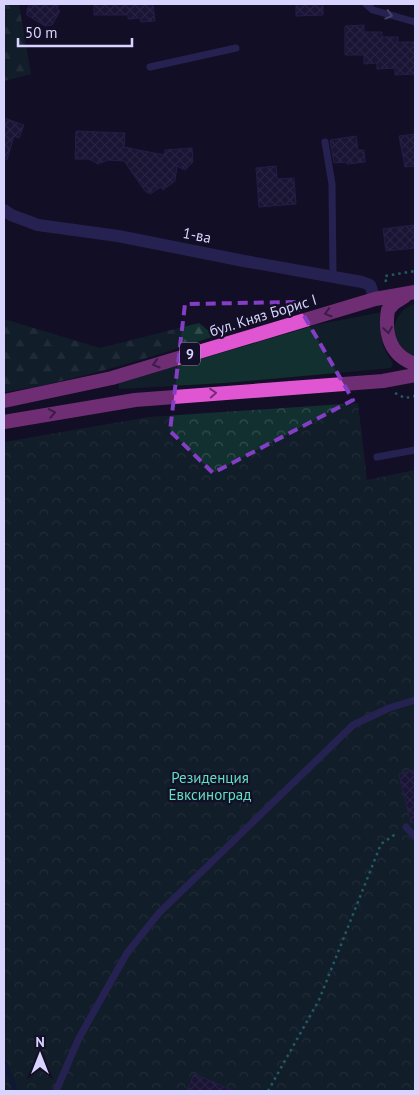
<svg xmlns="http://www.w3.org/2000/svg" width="419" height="1095" font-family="'PT Sans',sans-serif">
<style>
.grass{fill:#12302f}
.forest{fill:url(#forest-firs)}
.park{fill:url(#park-crowns)}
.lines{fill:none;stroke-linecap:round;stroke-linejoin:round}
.stream{stroke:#0c2248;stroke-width:4.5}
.building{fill:url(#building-cross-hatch);stroke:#3b2d73}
.path{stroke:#2fb8b0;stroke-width:2.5;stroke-dasharray:2.5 4;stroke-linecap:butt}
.service{stroke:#3d3a85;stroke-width:7}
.minor{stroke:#3d3a85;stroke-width:12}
.trunk{stroke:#e055d1;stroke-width:14}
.oneway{stroke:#837fbc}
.oneway2{stroke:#6f2e73}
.marked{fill:none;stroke:#843dc5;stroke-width:4;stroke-dasharray:10 6;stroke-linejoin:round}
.labels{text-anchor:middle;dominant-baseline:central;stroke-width:4.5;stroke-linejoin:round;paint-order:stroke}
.shield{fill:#130f26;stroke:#9e99be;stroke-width:1}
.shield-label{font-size:14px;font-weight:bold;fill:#d9d4ff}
.street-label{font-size:15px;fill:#d9d4ff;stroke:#130f26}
.park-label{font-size:15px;fill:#5fe0c0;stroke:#130f26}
</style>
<defs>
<pattern id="forest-firs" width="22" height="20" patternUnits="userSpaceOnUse" patternTransform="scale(1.25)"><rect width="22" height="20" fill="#12302f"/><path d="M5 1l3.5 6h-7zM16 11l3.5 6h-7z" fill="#344d4e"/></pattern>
<pattern id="park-crowns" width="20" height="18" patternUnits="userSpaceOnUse" patternTransform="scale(1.25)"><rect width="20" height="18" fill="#12302f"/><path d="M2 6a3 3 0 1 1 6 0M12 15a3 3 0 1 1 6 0" fill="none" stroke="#344d4e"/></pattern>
<pattern id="building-cross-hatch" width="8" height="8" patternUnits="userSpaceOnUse" patternTransform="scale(1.25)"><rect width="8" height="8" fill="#241b47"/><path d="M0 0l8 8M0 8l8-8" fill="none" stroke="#433b63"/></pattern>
</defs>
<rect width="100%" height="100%" fill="#130f26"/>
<path class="grass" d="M415,304v54c-12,-8 -17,-13 -22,-27 3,-13 8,-23 22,-27z
M382,312c-3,23 -2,32 11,52l-2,4 -166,15 -106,6v-6l197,-58z"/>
<path class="forest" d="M4,4h15l12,70 -27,7z
M4,319l96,29 99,-25 16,13c-70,23 -138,45 -211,56z"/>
<path class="park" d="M358,403l9,77 48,-10v621h-411v-649l145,-25z"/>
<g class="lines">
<path class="stream" d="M4,1061l12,30"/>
</g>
<path class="building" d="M30,4h29l-2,5 3,2 -8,14 -7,1 -18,-11v-6z
M94,4h59l2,17 -14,1 -1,-4 -12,1v-4h-34z
M296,4h27v11l-27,1z
M364,25v7h18v5h16v5h17v32l-20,1v-7l-18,1v-6l-13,1v-9h-19v-29z
M4,118l20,7 -5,13 -5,-2 -7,24 -3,-1z
M76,131l49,2 -1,14 40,8 1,-5 27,-2 1,14 -8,8 -8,-4 -2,15 -12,9 -2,-3 -11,7 -5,-3 -21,-30 -16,-1 -10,4 -9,-5h-14z
M415,134v32l-10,1 -6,-31z
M356,136l2,14h6l1,12 -18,2v-2l-13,1 -4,-23z
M276,166l1,13 17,-1 2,26 -37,3 -3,-39z
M414,225l1,23 -29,3 -3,-22z
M415,770v52l-4,1 -12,-49z
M194,1074l40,17h-47z"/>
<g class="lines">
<path class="path" d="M386,282l-1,-6 30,-5
M395,393l10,5 10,-2
M268,1091l51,-91 62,-156 16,-11"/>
<path class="service" d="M366,4l7,6 42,12
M150,67l86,-19
M325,142l7,42 1,92
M377,457l38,-7
M406,827l9,10
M56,1091l23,-53 48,-85 32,-40 194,-188 36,-17 26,-8"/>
<path class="minor" d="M4,210l7,5 27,10 80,11 126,25 118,21 8,3 5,14"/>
<path class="trunk" d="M405,296l-11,7 -6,7c-4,25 3,46 27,54
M4,401l108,-23 263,-79 40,-7
M4,422l131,-22 248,-19 32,-6"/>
</g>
<defs><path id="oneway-chevron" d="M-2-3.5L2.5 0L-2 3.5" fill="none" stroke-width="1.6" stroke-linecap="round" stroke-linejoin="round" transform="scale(1.25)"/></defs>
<use class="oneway" href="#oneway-chevron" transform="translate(389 15) rotate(15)"/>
<g class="oneway2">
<use href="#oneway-chevron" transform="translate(328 313) rotate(164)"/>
<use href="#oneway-chevron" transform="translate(388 330) rotate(81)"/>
<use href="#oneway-chevron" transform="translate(156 364) rotate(163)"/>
<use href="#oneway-chevron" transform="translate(213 393) rotate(-4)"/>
<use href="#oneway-chevron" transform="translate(52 413) rotate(-10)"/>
</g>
<path d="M0 0H419V1095H0ZM296,302l57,98 -140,73 -43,-42 15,-127z" fill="#130f26" fill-opacity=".55" fill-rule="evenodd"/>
<path class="marked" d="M296,302l57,98 -140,73 -43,-42 15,-127z"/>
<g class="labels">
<rect class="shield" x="180" y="342.5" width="20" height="23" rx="4"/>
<g class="shield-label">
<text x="190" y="354">9</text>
</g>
<g class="street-label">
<text transform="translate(197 235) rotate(11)">1-ва</text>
<text transform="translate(263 315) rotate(-17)">бул. Княз Борис I</text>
</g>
<g class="park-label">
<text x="210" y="777">Резиденция<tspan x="210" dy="17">Евксиноград</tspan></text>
</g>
</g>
<rect width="419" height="1095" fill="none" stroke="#d9d4ff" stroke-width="10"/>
<g transform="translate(40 1055)" stroke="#130f26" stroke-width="4" paint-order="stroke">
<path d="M0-4L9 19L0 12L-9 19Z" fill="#d9d4ff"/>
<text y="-8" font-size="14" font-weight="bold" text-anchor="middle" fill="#d9d4ff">N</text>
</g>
<path d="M18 38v8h114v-8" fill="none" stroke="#d9d4ff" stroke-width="2.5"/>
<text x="25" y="38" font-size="15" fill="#d9d4ff" stroke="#130f26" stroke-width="4" paint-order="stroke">50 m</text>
</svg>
